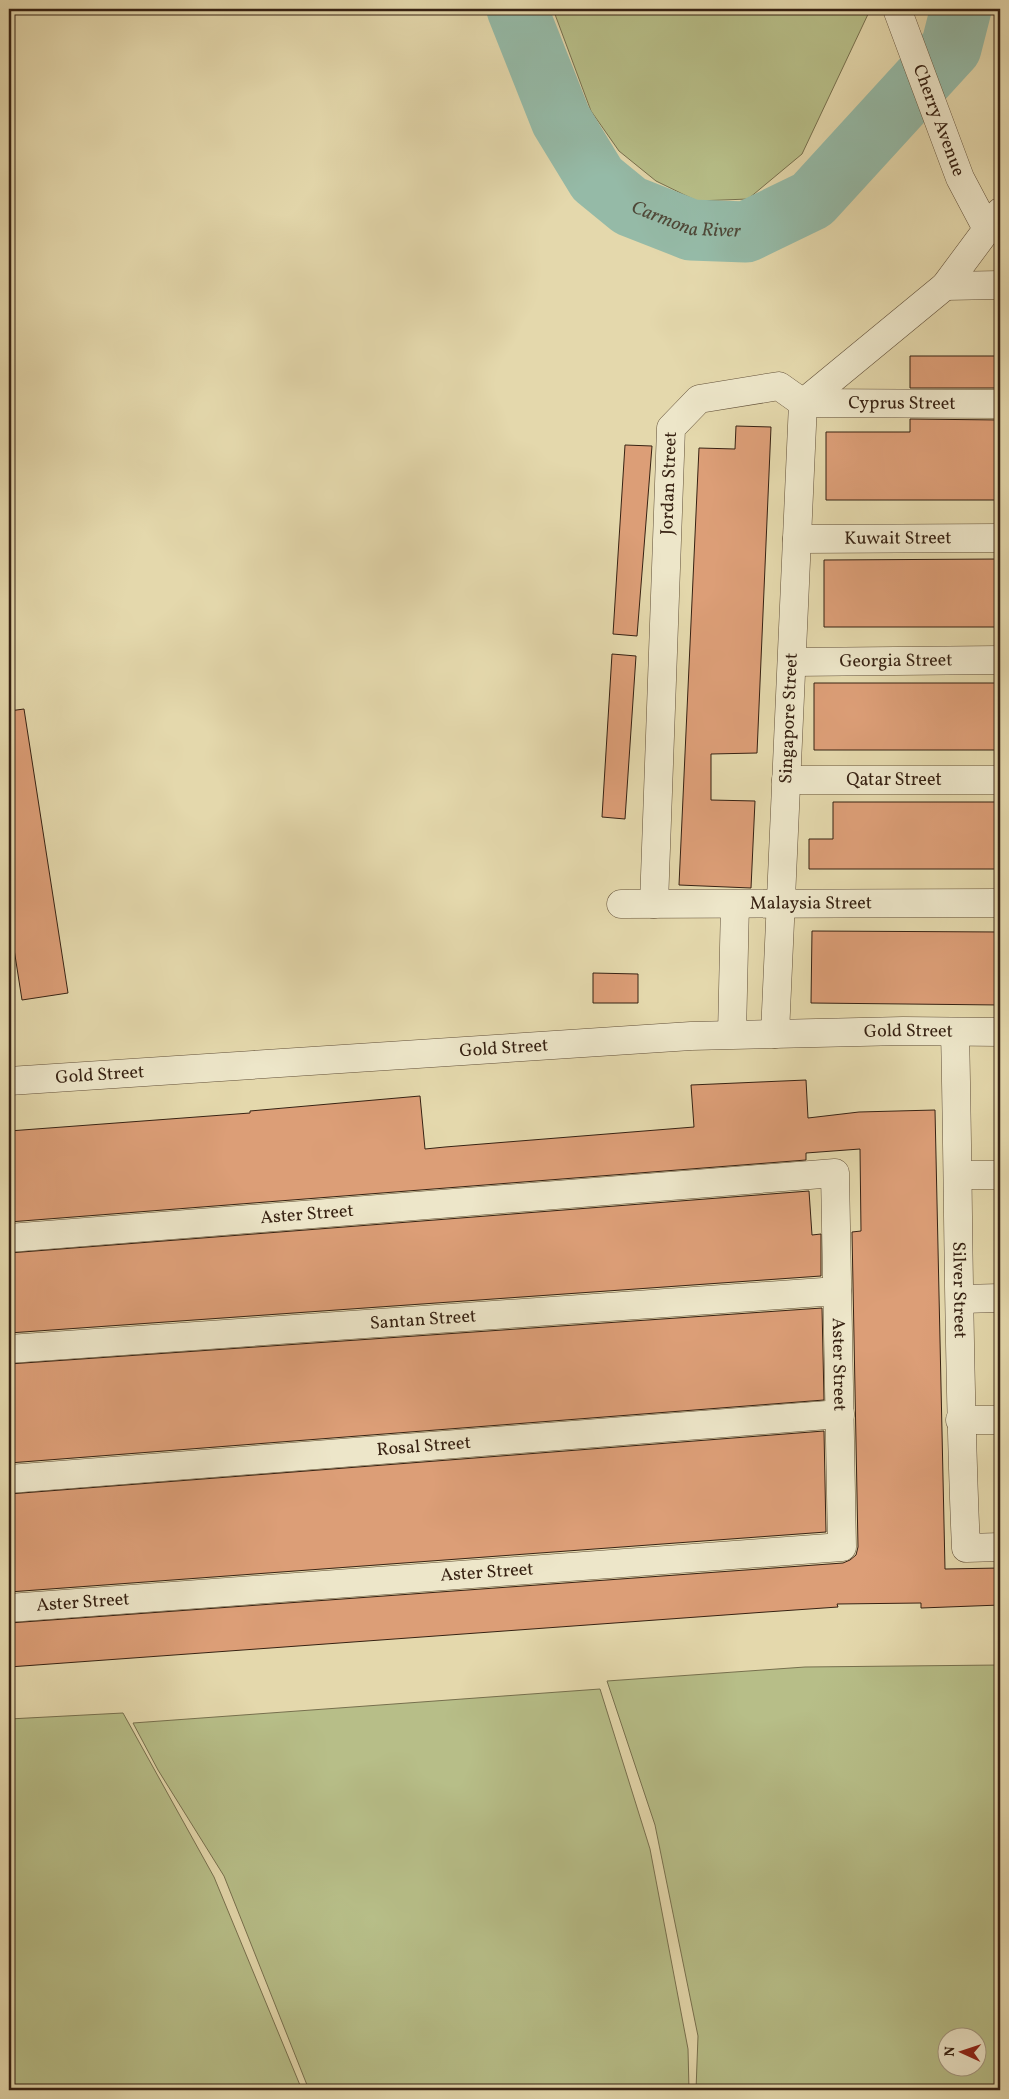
<svg xmlns="http://www.w3.org/2000/svg" width="1009" height="2099" font-family="Vollkorn,serif">
<style>
.green{fill:#b7be88;stroke:#77704e;fill-rule:evenodd}
.lines{fill:none;stroke-linecap:round;stroke-linejoin:round}
.river{stroke:#95baa7;stroke-width:61}
.building{fill:#dc9e77;stroke:#372213}
.minor-casing{stroke:#625039;stroke-width:29}
.minor{stroke:#ede6c9;stroke-width:28}
.labels{text-anchor:middle;dominant-baseline:central;stroke-width:5;stroke-linejoin:round;paint-order:stroke}
.street-label{font-size:18px;fill:#372213;stroke:#ede6c9}
.water-label{font-size:19px;font-style:italic;fill:#4e4838;stroke:#ede6c9}
</style>
<rect width="100%" height="100%" fill="#e4d8ac"/>
<filter id="stains"><feTurbulence type="fractalNoise" baseFrequency=".004" numOctaves="4"/><feColorMatrix values="0 0 0 0 .2 0 0 0 0 .09 0 0 0 0 .02 0 0 0 .5 -.17"/></filter>
<radialGradient id="worn" r=".72"><stop offset=".6" stop-color="#630" stop-opacity="0"/><stop offset="1" stop-color="#630" stop-opacity=".3"/></radialGradient>
<path class="green" d="M553,9h317v1l-68,144 -54,45 -51,2 -41,-20 -37,-30 -28,-40z
M1000,1665v425h-304l2,-54 -43,-211 -48,-144 198,-14zM946,2036h30v30h-30z
M600,1689l50,160 38,200 1,41h-380l-85,-214 -66,-106 -25,-47z
M123,1713l91,164 88,213h-293v-371z"/>
<g class="lines">
<path class="river" id="s1" d="M517,9l44,111 36,59 33,27 61,24 55,2 66,-32 139,-152 10,-39"/>
</g>
<path class="building" d="M910,356h90v32h-90z
M910,419l90,1v80h-174v-68h84z
M736,426l35,1 -14,326 -46,1v46l44,1 -4,87 -72,-3 20,-437 36,1z
M625,445l27,1 -15,190 -24,-2z
M1000,559v68h-176v-67z
M612,654l24,2 -11,163 -23,-2z
M814,683h186v67h-186z
M24,709l44,284 -46,7 -13,-83v-206z
M833,802h167v67h-191v-30h24z
M812,931l188,1v73l-189,-2z
M593,973l45,1v29h-45z
M806,1080l2,38 51,-6 76,-2 10,459 55,-1v37l-79,3v-5l-84,1 1,3 -72,5 -757,55v-44l834,-60 7,-3 6,-5 2,-8 -6,-315 9,-1 -1,-82 -54,4v7l-797,62v-91l241,-18v-2l170,-15 5,53 20,-2 249,-20 -3,-42z
M809,1191l3,44 9,-1v42l-812,57v-80z
M822,1308l2,92 -815,63v-99z
M824,1431l2,101 -817,60v-98z"/>
<g class="lines">
<defs>
<g id="minor">
<path id="s2" d="M897,9l63,169 27,51"/>
<path d="M945,286l55,-1"/>
<path d="M803,403l142,-117 55,-74"/>
<path id="s3" d="M803,403l197,1"/>
<path id="s4" d="M797,539l203,-1"/>
<path id="s5" d="M792,662l208,-2"/>
<path id="s6" d="M786,780h214"/>
<path id="s7" d="M621,904l379,-1"/>
<path id="s8" d="M654,904l17,-476 28,-29 80,-13 24,17"/>
<path id="s9" d="M955,1032c4,172 3,344 11,516l34,-1"/>
<path d="M732,1034l3,-130"/>
<path id="s10" d="M775,1034l28,-631"/>
<path id="s11" d="M9,1081l682,-45 212,-5 97,1"/>
<path d="M958,1175h42"/>
<path id="s12" d="M9,1238l826,-65 7,374 -833,61"/>
<path d="M961,1299l39,-1"/>
<path id="s13" d="M9,1349l828,-58"/>
<path d="M960,1420h40"/>
<path id="s14" d="M9,1479l831,-65"/>
</g>
</defs>
<use href="#minor" class="minor-casing"/>
<use href="#minor" class="minor"/>
</g>
<g class="labels">
<g class="street-label">
<text stroke="none"><textPath href="#s2" startOffset="119">Cherry Avenue</textPath></text>
<text stroke="none"><textPath href="#s3" startOffset="99">Cyprus Street</textPath></text>
<text stroke="none"><textPath href="#s8" startOffset="421">Jordan Street</textPath></text>
<text stroke="none"><textPath href="#s4" startOffset="101">Kuwait Street</textPath></text>
<text stroke="none"><textPath href="#s5" startOffset="104">Georgia Street</textPath></text>
<text stroke="none"><textPath href="#s10" startOffset="316">Singapore Street</textPath></text>
<text stroke="none"><textPath href="#s6" startOffset="108">Qatar Street</textPath></text>
<text stroke="none"><textPath href="#s7" startOffset="190">Malaysia Street</textPath></text>
<text stroke="none"><textPath href="#s11" startOffset="901">Gold Street</textPath></text>
<text stroke="none"><textPath href="#s11" startOffset="496">Gold Street</textPath></text>
<text stroke="none"><textPath href="#s11" startOffset="91">Gold Street</textPath></text>
<text stroke="none"><textPath href="#s12" startOffset="299">Aster Street</textPath></text>
<text stroke="none"><textPath href="#s9" startOffset="258">Silver Street</textPath></text>
<text stroke="none"><textPath href="#s13" startOffset="415">Santan Street</textPath></text>
<text stroke="none"><textPath href="#s12" startOffset="1020">Aster Street</textPath></text>
<text stroke="none"><textPath href="#s14" startOffset="416">Rosal Street</textPath></text>
<text transform="translate(487 1573) rotate(-4)">Aster Street</text>
<text transform="translate(83 1603) rotate(-4)">Aster Street</text>
</g>
<g class="water-label">
<text stroke="none"><textPath href="#s1" startOffset="290">Carmona River</textPath></text>
</g>
</g>
<rect width="1009" height="2099" fill="none" stroke="#e4d8ac" stroke-width="30"/>
<rect x="10" y="10" width="989" height="2079" fill="none" stroke="#372213" stroke-width="2.5"/>
<rect x="15" y="15" width="979" height="2069" fill="none" stroke="#372213"/>
<g transform="translate(962 2052) rotate(273)"><circle r="24" fill="#ede6c9" stroke="#a49880"/>
<path d="M0-4L9 19L0 12L-9 19Z" fill="#8f2418"/>
<text y="-8" font-size="14" font-weight="bold" text-anchor="middle" fill="#372213">N</text>
</g>
<rect width="100%" height="100%" filter="url(#stains)"/>
<rect width="100%" height="100%" fill="url(#worn)"/>
</svg>
